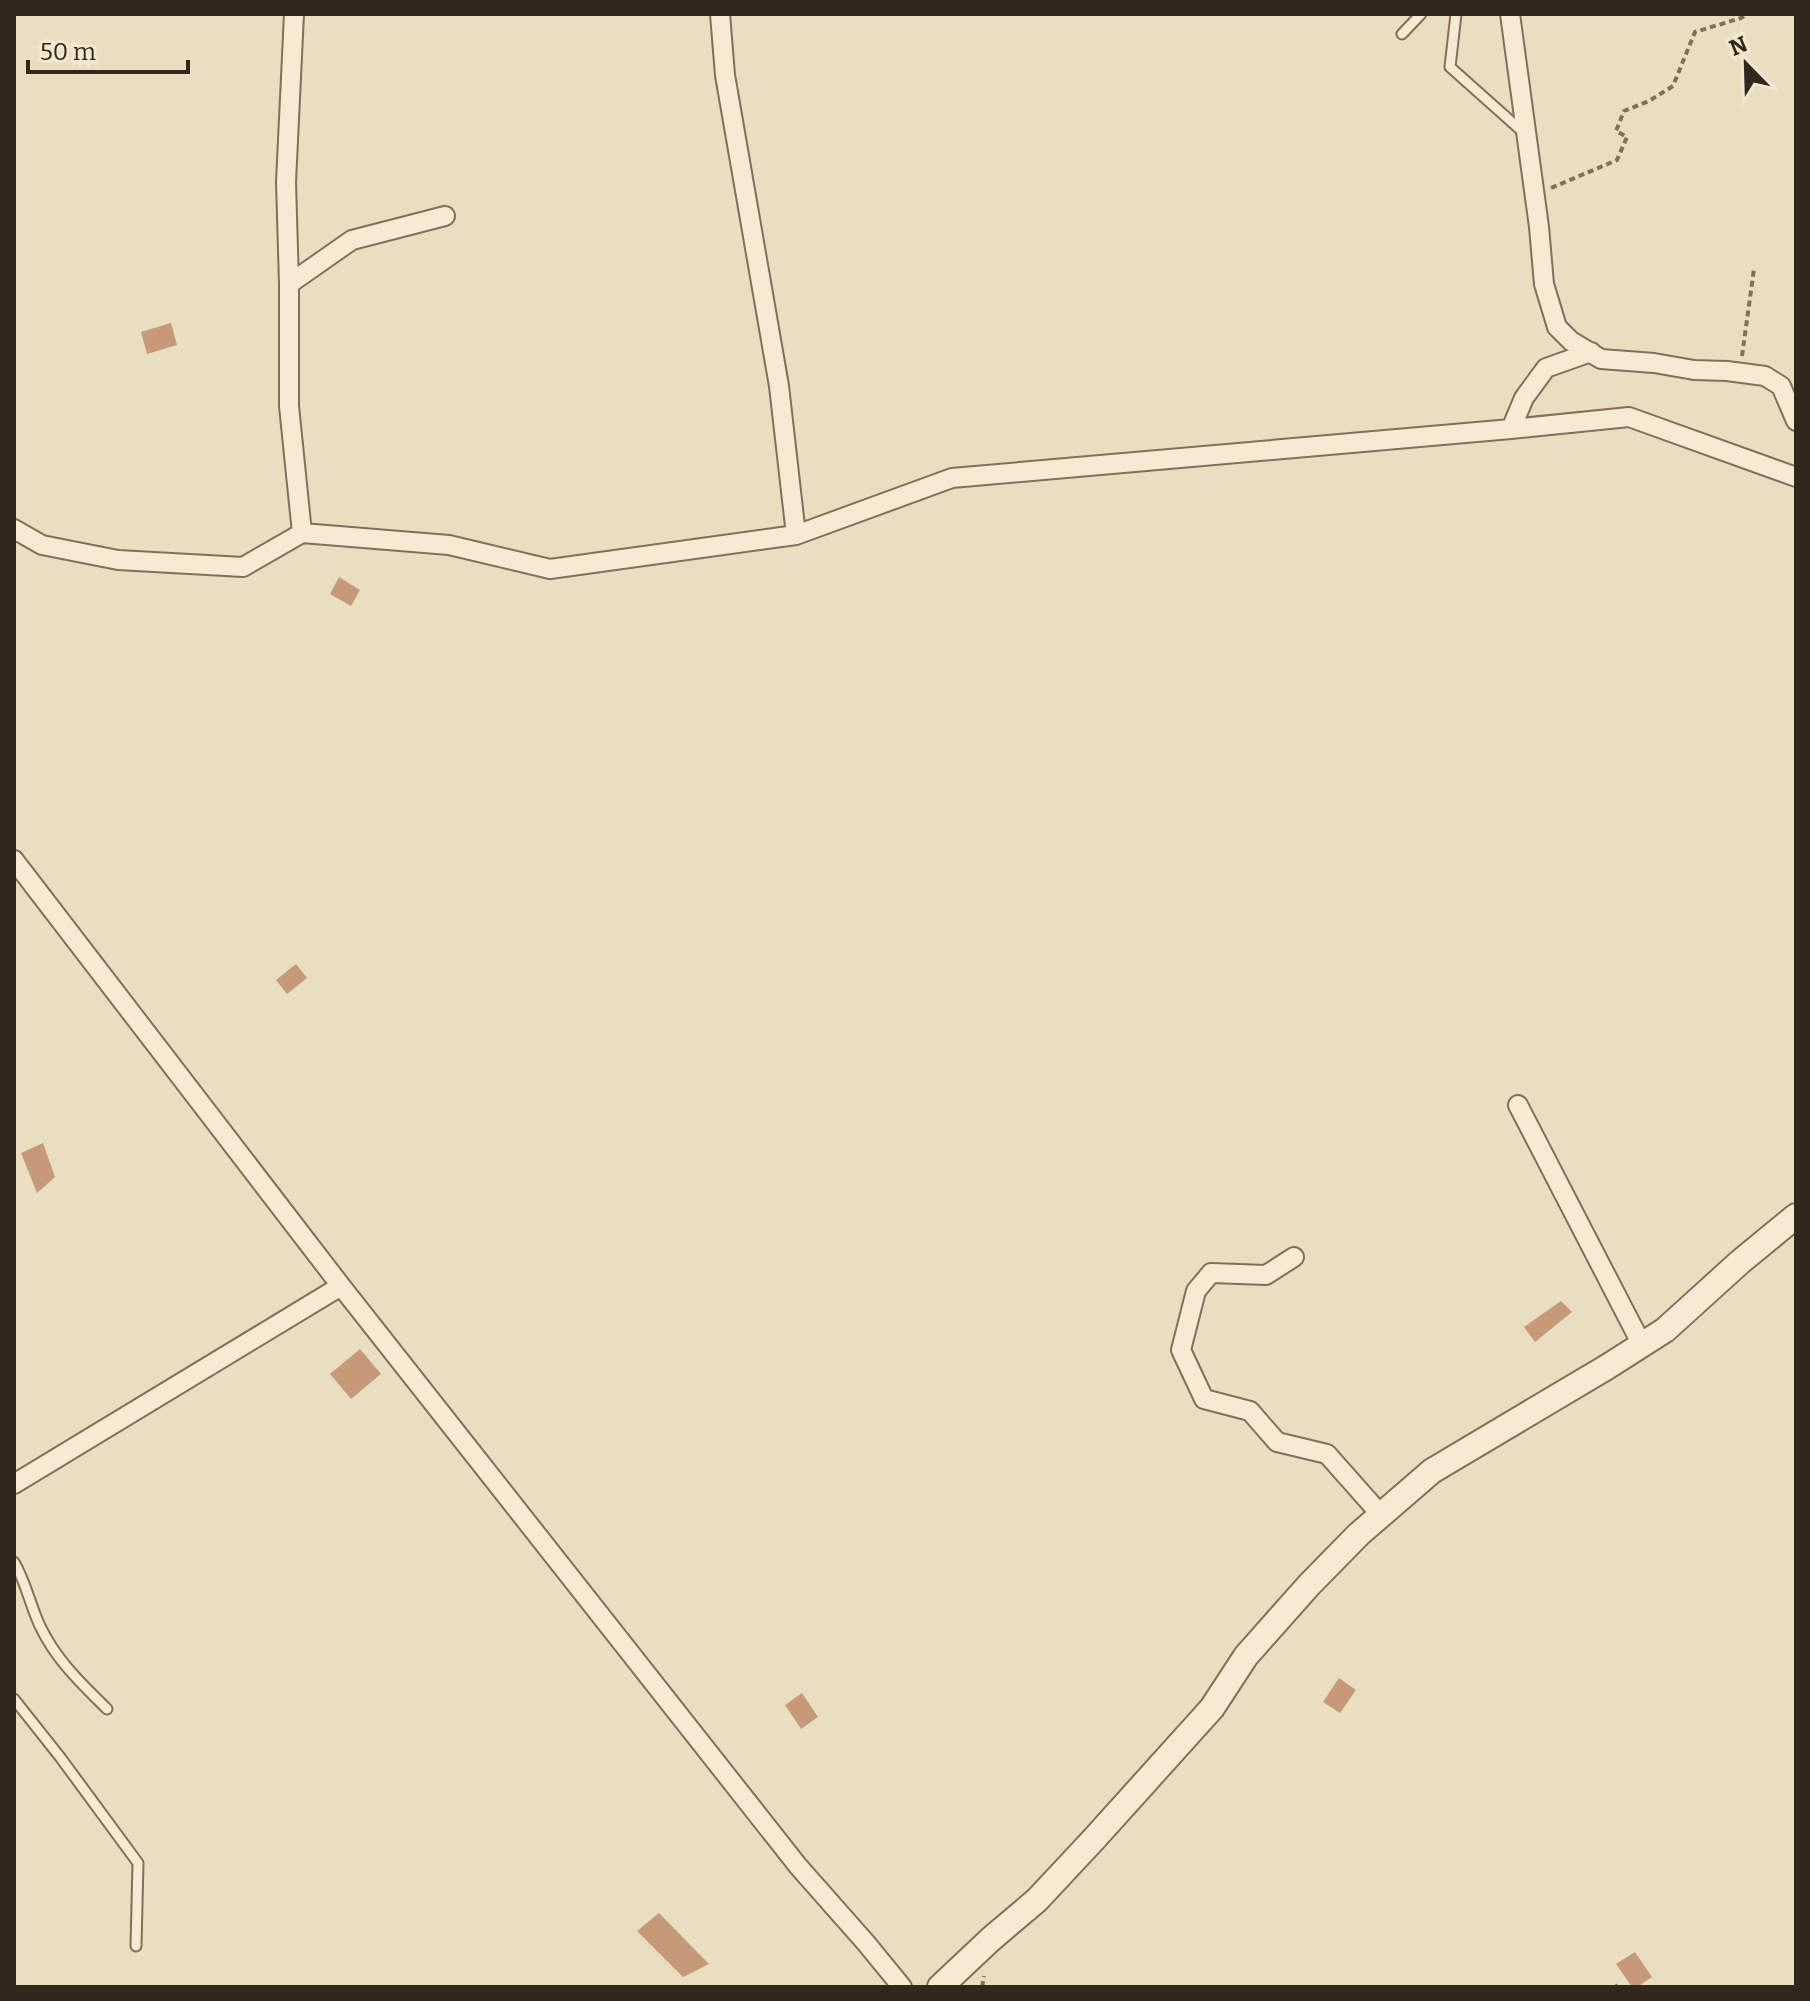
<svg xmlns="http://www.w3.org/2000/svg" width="1810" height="2001" font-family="Bitter,serif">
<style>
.building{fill:#c69978}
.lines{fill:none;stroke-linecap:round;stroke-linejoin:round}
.service-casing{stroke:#826f59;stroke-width:13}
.minor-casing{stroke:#826f59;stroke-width:22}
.tertiary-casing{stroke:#826f59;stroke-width:28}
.path{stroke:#826f59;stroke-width:4;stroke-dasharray:6 4;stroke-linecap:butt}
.service{stroke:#f6ebd2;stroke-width:9}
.minor{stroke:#f6ebd2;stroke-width:18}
.tertiary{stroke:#f6ebd2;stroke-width:24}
</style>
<rect width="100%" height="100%" fill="#eadec0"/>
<path class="building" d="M171,323l6,22 -30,9 -6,-22z
M339,577l21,13 -9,16 -21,-12z
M296,964l11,14 -20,16 -11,-14z
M43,1143l12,34 -18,16 -16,-40z
M1561,1301l11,11 -37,30 -11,-15z
M360,1349l21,25 -30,25 -21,-25z
M1339,1678l17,12 -16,23 -17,-11z
M802,1693l16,24 -17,12 -16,-24z
M659,1913l50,51 -26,13 -46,-46z
M1635,1952l17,25 -15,10h-5l-16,-23z"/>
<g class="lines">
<defs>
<path id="service" d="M1456,14l-6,53 74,66
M1402,34l19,-20
M14,1562c12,20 16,43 26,64 16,34 41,57 67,83
M14,1699l46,58 78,106 -2,83"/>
<path id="minor" d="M294,14l-8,168 3,102v122l13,127
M720,14l5,61 54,311 17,149
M1510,14l29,213 5,57 13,43 14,14 30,18 53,4 40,7 33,1 38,5 16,10 15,35
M289,284l63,-44 93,-24
M1511,429l13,-31 22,-30 45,-16
M14,529l28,16 76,15 125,7 59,-34 147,12 101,24 246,-34 156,-57 559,-49 118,-12 167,60
M14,860l327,426 457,580 68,77 36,44
M1518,1105l124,240
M1294,1257l-28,18 -55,-2 -15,18 -15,59 23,49 46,12 27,31 50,12 54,61
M14,1484l327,-198"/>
<path id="tertiary" d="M940,1987l51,-48 46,-39 57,-61 118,-131 34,-52 63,-71 50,-51 73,-63 175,-104 58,-37 75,-68 56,-46"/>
</defs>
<use href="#service" class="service-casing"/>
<use href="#minor" class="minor-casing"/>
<use href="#tertiary" class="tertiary-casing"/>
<path class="path" d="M1551,188l66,-28 10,-23 -11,-6 8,-20 25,-10 24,-15 22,-54 46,-14 7,-4
M1742,356l12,-87
M1615,1985l2,2
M982,1987l2,-11"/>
<use href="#service" class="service"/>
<use href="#minor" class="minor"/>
<use href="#tertiary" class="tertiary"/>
</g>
<rect width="1810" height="2001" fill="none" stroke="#32271d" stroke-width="32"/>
<g transform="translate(1746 64) rotate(337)" stroke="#f2e8cf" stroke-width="6" paint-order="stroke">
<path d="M0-6L14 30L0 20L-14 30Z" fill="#32271d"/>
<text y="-12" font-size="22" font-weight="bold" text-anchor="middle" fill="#32271d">N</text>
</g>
<path d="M28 60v12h160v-12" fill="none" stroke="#32271d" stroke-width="4"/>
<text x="40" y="60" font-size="24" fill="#32271d" stroke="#f2e8cf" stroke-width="6" paint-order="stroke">50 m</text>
</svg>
